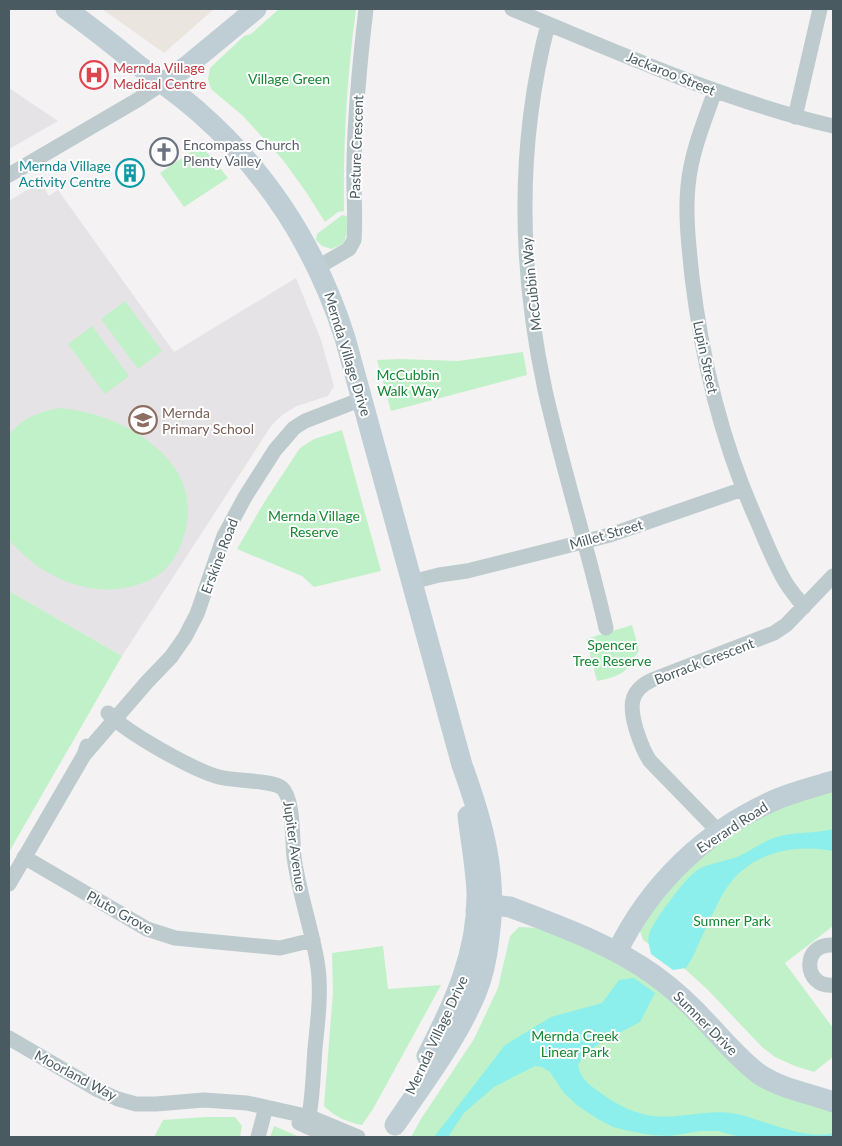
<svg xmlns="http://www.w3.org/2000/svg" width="842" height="1146" font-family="Lato,sans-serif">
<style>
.commercial{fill:#ebe5df}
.education{fill:#e5e3e5}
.green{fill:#c1f1c8}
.water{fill:#8defeb}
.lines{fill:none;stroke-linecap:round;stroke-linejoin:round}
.street{stroke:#bdcbce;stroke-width:15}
.secondary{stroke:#beced4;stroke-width:21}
.labels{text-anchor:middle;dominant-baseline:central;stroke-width:4;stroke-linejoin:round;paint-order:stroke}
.health-label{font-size:14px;fill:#be3a42;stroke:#fff;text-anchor:start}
.street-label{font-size:14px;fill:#495b60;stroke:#fff}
.park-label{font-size:14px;fill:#158632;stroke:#fff}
.worship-label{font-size:14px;fill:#5b616d;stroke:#fff;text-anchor:start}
.culture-label{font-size:14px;fill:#0d838f;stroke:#fff;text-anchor:end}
.education-label{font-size:14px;fill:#785e54;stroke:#fff;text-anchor:start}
</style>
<rect width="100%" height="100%" fill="#f4f2f2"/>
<path class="commercial" d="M102,9h112l-50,44z"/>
<path class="education" d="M9,88l49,33 -49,28z
M40,182l9,14 9,-6 116,162 122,-74 25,62 13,46 -6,10 -31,10 -15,9 -11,11 -149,230 -113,-65v-390z"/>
<path class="green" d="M279,9h77c-9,67 -13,134 -12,202l-6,1 -13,10 -19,-30 -23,-32 -40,-44 -32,-27 -3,-10 2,-11 34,-32 7,-2z
M201,145l27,33 -44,29 -24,-34z
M342,215l5,1v16l-3,11 -12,6 -10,-3 -6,-6 1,-6z
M125,301l37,50 -24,18 -37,-50z
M92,326l37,50 -24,18 -37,-50z
M523,352l4,23 -136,36 -14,-51 23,-1 58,2z
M59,408c34,3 68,15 94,37 32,26 43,58 29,97 -5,13 -14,28 -27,35 -51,29 -111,4 -146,-37v-105c15,-18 27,-22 50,-27z
M342,430l39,141 -67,16 -12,-11 -65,-27 28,-48 35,-53 14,-9z
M9,591l113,65 -113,196z
M632,625l7,25c-14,23 -14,25 -42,31l-11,-42z
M833,791v135l-48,37 48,65v29l-19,15 -19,-6 -20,-9 -13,-10 -54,-57 -23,-21 -42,-29 -4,-12 38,-50 37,-32 48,-30 37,-16z
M519,927l21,1 82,33 69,56 142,94v26h-422l10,-18 53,-80 24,-51 12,-52z
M383,946l5,43 53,-4 -68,124 -11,16c-15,-3 -27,-8 -38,-19l9,-114 -1,-39z
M206,1117h29l7,9 -2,11h-86l9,-17z
M274,1126l26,11h-30z"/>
<path class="water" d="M833,829v22c-36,-7 -77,0 -102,31 -11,14 -18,32 -26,48 -6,12 -11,27 -19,38l-13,2 -22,-16c-1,-6 -4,-13 -2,-19 3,-13 36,-56 47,-64 13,-9 30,-9 43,-15 13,-6 24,-15 38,-19 18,-6 37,-3 56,-8z
M634,978l21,15 -15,29 -40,21 -15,11 -7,11c2,13 12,21 23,28 14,11 34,21 52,23 28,3 56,-8 84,-2 26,6 71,27 96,19v4h-93l-22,-6h-18l-30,5 -19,-1 -22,-4 -16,-4 -17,-9 -18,-12 -14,-13 -14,-21 -8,-5 -7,-1 -41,21 -30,26 -16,24h-14l71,-92 46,-28 51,-14 17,-23z"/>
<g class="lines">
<path class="street" d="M512,9c106,43 210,91 321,117
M548,24c-31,120 -29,245 -3,366 18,80 43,158 61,238
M715,91c-11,31 -24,62 -27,95 -3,30 1,61 4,91 10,84 30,166 65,244 9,21 17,42 29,62 5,8 12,16 18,24
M795,117l25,-108
M9,175l130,-76 24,-16
M318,267l31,-18 5,-9c2,-26 -1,-52 0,-77 1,-52 6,-103 12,-154
M412,582l27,-7 28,-4 143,-36 133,-46
M108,713c19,20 85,57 111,64 15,4 53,3 63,11 12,10 10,53 12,69 5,36 17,69 23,104 5,28 1,58 -2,87 -2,26 -2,53 -8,79
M84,755l63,-73 24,-25 14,-20 12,-23 27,-78 21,-39 30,-47 19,-22 11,-7 57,-22
M719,832l-69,-71c-7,-10 -10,-20 -14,-32 -6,-21 -8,-38 16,-49l122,-47 12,-8 47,-49
M24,857l123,72 28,9 105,10 33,-8
M9,884l75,-129 3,-9
M833,945c-32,-2 -30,43 0,40
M9,1038l89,52 20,9 18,5h20l48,-4 43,3 63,14 48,20
M299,1123l31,14
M258,1137l8,-30"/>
<path class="secondary" d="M66,9c25,18 49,37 72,56 21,16 43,31 63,49 70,62 116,136 144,224l117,427c21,58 36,110 27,173 -2,19 -6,38 -13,55 -20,48 -53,90 -81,132
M163,83l24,-17 69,-57
M476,911l17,-6 17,2c49,19 101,37 144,68 21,15 39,32 56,51 16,17 30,34 49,48 22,15 50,19 74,28
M617,952c33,-68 89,-122 158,-152 18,-8 39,-13 58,-19
M427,1056c27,-52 51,-103 50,-163 -1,-26 -6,-52 -9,-77"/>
</g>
<defs>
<symbol id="hospital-ring" viewBox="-11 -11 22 22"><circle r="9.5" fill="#fff" stroke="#e0444e" stroke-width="1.5"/><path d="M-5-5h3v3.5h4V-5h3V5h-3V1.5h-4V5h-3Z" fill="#e0444e"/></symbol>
<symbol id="church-ring" viewBox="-11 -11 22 22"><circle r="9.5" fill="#fff" stroke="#6b7280" stroke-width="1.5"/><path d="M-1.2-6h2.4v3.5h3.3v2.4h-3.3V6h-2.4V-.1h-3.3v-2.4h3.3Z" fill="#6b7280"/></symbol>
<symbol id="building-ring" viewBox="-11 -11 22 22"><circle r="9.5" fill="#fff" stroke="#0f9aa8" stroke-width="1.5"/><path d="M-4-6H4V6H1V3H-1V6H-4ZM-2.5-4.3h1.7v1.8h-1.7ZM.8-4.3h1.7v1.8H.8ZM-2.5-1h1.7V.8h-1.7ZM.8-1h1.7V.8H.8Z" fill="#0f9aa8"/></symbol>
<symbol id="school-ring" viewBox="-11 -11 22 22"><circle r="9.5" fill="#fff" stroke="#8d6e63" stroke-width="1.5"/><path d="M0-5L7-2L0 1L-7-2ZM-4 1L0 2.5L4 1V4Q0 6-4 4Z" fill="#8d6e63"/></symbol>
</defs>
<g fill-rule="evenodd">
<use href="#hospital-ring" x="78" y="59" width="32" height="32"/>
<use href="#church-ring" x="148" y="136" width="32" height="32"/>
<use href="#building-ring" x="114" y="157" width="32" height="32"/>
<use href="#school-ring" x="127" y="404" width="32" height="32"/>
</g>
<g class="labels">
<g class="health-label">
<text x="113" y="67">Mernda Village<tspan x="113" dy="16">Medical Centre</tspan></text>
</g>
<g class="street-label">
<text transform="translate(671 73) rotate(22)">Jackaroo Street</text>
<text transform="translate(356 147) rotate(-88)">Pasture Crescent</text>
<text transform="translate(531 284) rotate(-96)">McCubbin Way</text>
<text transform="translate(348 354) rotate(73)">Mernda Village Drive</text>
<text transform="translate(706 357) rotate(78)">Lupin Street</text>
<text transform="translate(606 534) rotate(-16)">Millet Street</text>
<text transform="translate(219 556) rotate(-69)">Erskine Road</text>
<text transform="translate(704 661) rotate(-21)">Borrack Crescent</text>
<text transform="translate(732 827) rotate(-33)">Everard Road</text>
<text transform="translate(295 846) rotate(82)">Jupiter Avenue</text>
<text transform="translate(120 912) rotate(29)">Pluto Grove</text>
<text transform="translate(706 1023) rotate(45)">Sumner Drive</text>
<text transform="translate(436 1035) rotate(-65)">Mernda Village Drive</text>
<text transform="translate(76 1075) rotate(28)">Moorland Way</text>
</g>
<g class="park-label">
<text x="289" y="78">Village Green</text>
<text x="408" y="374">McCubbin<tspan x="408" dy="16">Walk Way</tspan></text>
<text x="314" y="515">Mernda Village<tspan x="314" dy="16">Reserve</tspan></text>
<text x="612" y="644">Spencer<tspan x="612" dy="16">Tree Reserve</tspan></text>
<text x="732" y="920">Sumner Park</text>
<text x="575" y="1035">Mernda Creek<tspan x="575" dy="16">Linear Park</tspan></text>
</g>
<g class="worship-label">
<text x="183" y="144">Encompass Church<tspan x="183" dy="16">Plenty Valley</tspan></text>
</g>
<g class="culture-label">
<text x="111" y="165">Mernda Village<tspan x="111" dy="16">Activity Centre</tspan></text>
</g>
<g class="education-label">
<text x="162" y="412">Mernda<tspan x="162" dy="16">Primary School</tspan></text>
</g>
</g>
<rect width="842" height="1146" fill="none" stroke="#495b60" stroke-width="20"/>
</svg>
